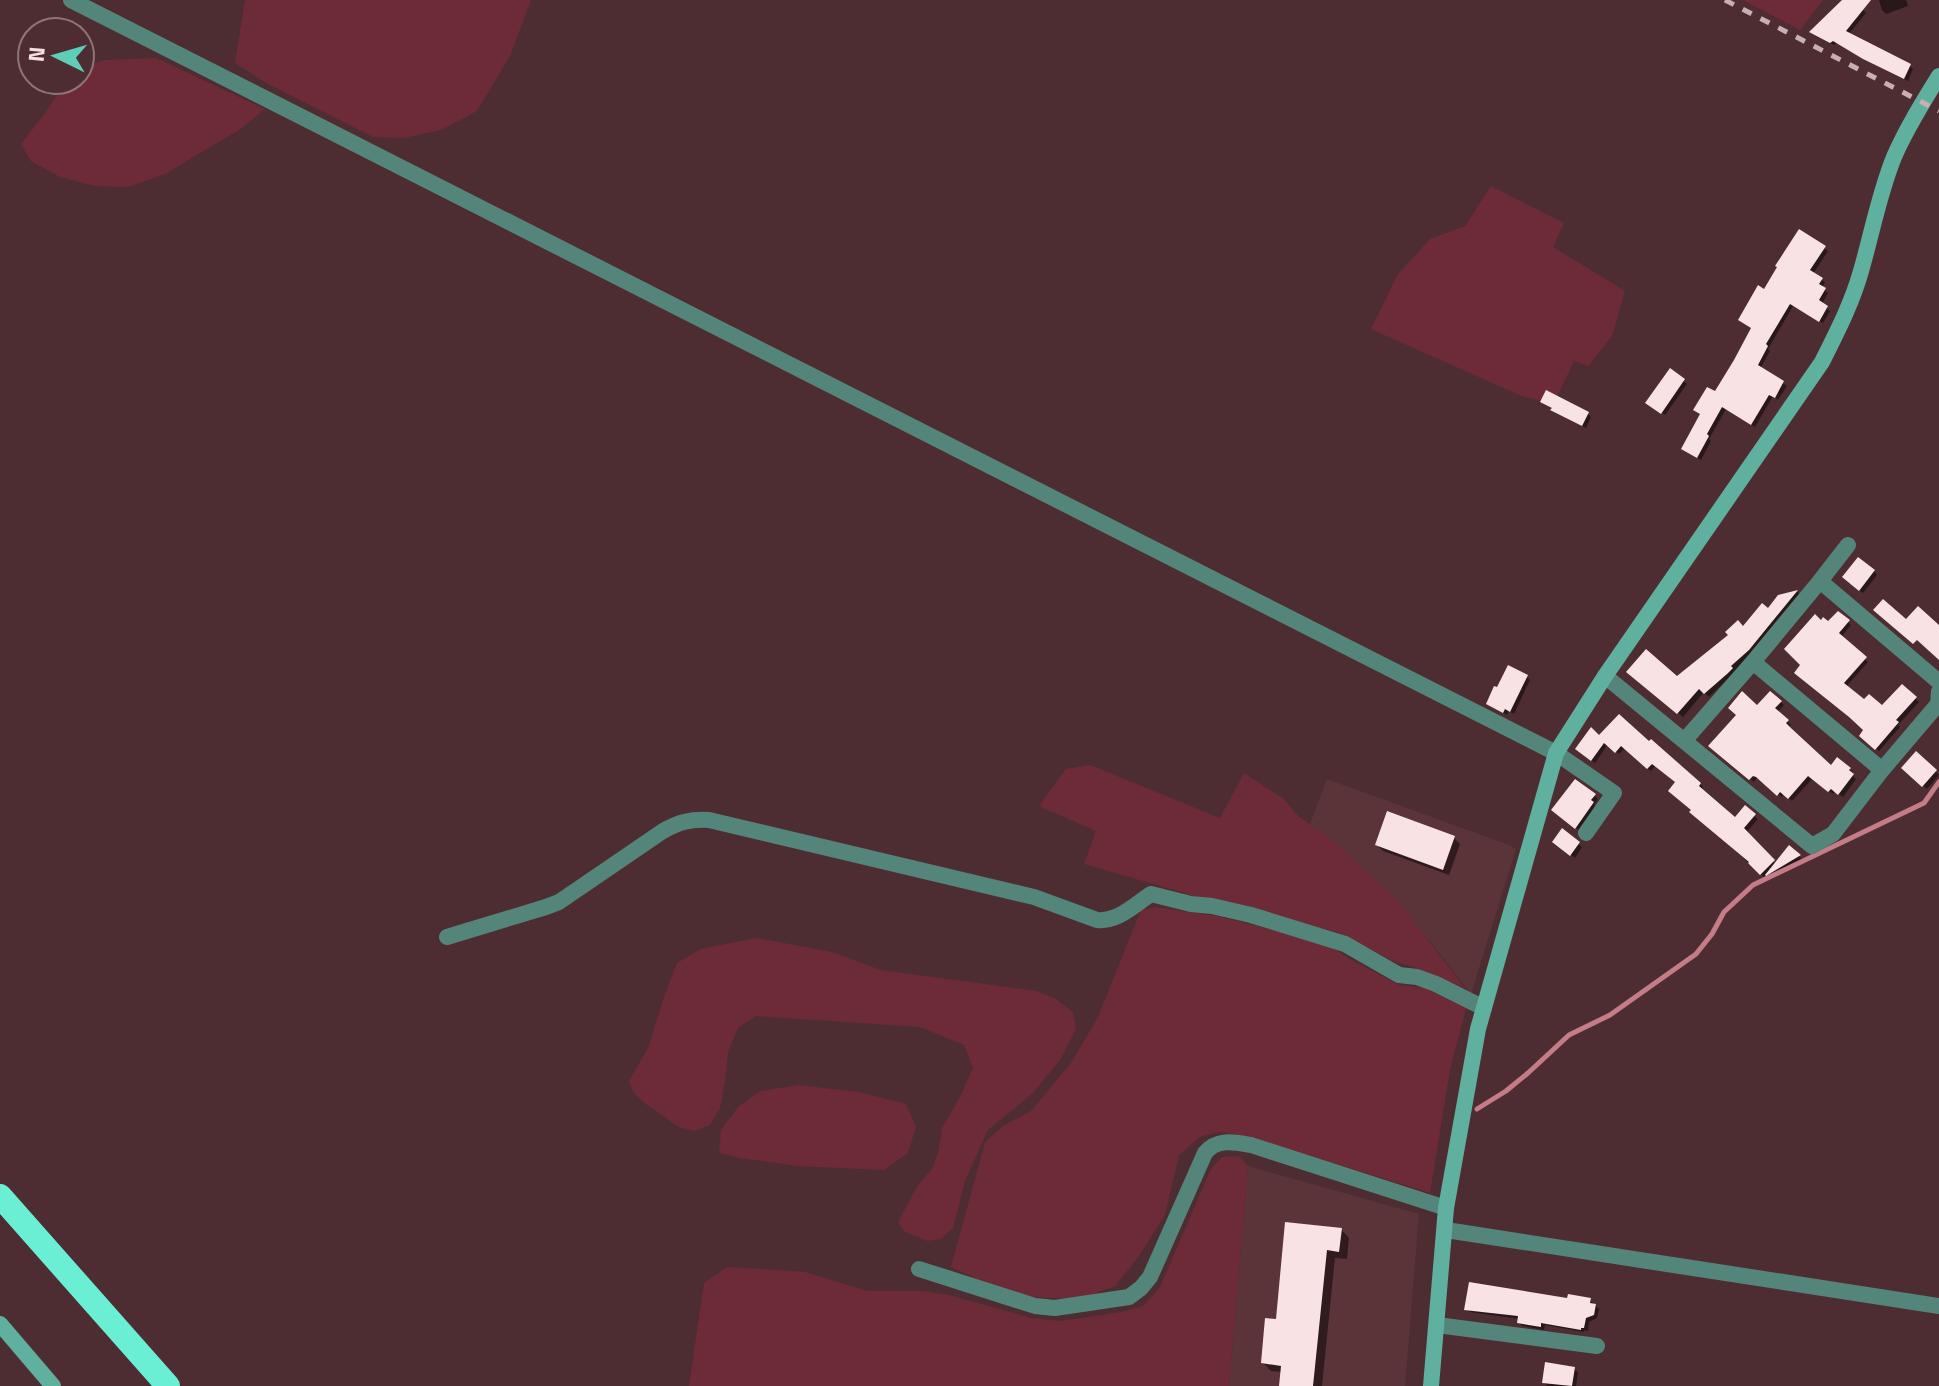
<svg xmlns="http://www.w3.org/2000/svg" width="1939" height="1386" font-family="'Titillium Web',sans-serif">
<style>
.built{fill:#5b3439}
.green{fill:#6d2b37}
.shadow{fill:#0007}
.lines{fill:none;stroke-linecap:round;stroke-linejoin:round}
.stream{stroke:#c47c87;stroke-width:5}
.building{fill:#f8e2e4}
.street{stroke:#54857a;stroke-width:16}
.secondary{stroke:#5fb09f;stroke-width:16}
.highway{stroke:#6aefd5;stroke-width:24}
.rail{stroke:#c8b0b2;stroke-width:5;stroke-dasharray:10 10;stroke-linecap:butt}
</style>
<rect width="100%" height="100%" fill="#4d2d31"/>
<path class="built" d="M1327,779l182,66 7,4 -45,145 -42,-54 -107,-108 -12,-8z
M1248,1166l171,48 -14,172h-176z"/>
<path class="green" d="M245,0h286l-21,56 -33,55 -36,19 -37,8 -31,-1 -107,-54 -31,-20z
M1743,0h80l-23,30z
M156,58l109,51 -23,19 -77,46 -37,13 -33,-1 -35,-9 -29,-16 -10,-17 24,-31 22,-33h13v-12l25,-8z
M1491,186l73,37 -11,24 72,44 -13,45 -24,30 -14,-5 -20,42 -30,-6 -153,-68 27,-55 32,-35 35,-13z
M1090,765l130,53 24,-45 40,26 14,17 24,16 73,65 70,91 -51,-21 -19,-5 -55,-29 -119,-32 -26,-5 -111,-32 12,-33 -57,-25 27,-37z
M1155,907l62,9 48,12 70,21 13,9 51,27 27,3 40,20 -16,62 -20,123 -184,-57 -27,-4 -19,5 -21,18 -14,60 -26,41 -24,30 -38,14 -65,-5 -61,-28 34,-125 18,-16 28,-15 40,-48 27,-46 43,-107z
M756,938l76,14 49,18 156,21 19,8 17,13 3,17 -16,31 -28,34 -44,36 -23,51 -12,47 -12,11 -14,2 -23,-10 -6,-9 20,-37 14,-16 6,-15 4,-26 19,-33 12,-27 -9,-23 -44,-18 -164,-11 -18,12 -10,24 -3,29 -5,27 -10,17 -16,6 -15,-4 -32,-22 -13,-12 -5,-12 19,-33 17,-54 12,-31 24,-14z
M799,1085l59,7 48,12 10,23 -8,26 -24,17 -86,-4 -58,-8 -21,-5 2,-23 17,-23 22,-16z
M1239,1156l9,10 -19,220h-540l15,-103 23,-16 78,5 62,19h57l25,4 82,23 29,3 62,-9 21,-6 17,-19 51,-118 11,-12z"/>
<path class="shadow" d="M1844,0h10l12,13 -18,22 62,31 3,3 -5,12 -39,-19 -32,-19 -3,2 -22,-13z
M1879,0h27l2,6 -22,8 -4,-4z
M1800,232l28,19 -15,23 12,8 -3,6 6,5 -6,11 8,7 -7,12 -30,-17 -25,43 2,2 -10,18 27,17 -9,14 -5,-4 -18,31 -29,-18 -17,30 2,2 -10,19 -14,-8 29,-58 37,-65 11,-38z
M1670,371l17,13 -22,31 -14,-10z
M1556,413l32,1 3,3 -5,11z
M1874,571l3,4 -14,18 -15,-12z
M1798,592l3,4 -48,58 -44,43 -5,-5 -21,25 -50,-41 44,3 91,-68 11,-14z
M1838,613l13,12 -10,12 27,25 -22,25 19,15 18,6 19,-22 17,16 -21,23 2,2 -21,24 -18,-15 5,-6 -33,-28 -5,-78z
M1526,677l4,3 -16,34 -5,-3 -2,4 -19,-11z
M1770,693l14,12 -7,8 14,12 -3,3 43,40 7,-9 15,13 -1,3 4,4 -13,18 -8,-6 -2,3 -20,-16 -21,23 -8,-7 -2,3 -21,-17 -4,-2 -3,4 -40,-33z
M1619,717l81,67 3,3 -2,3 34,30 19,-4 4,3 -12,14 30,31 13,-16 13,11 -31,18 -4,-3 -3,3 -71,-66 -16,-28 -21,-18 -5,6 -26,-23 -6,6 -11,-10 -13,19 -15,-11 19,-14z
M1916,754l23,21 -12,14 -23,-21z
M1595,796l3,3 -4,6 2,2 -16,24 -23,-17z
M1562,831l20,16 -7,11 -17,-13z
M1454,838l6,6 -11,31 -66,-24 -6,-6z
M1341,1229l8,9 -2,21 -12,-1 -13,128h-41l2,-14 -12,-1 -8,-8 14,-42z
M1590,1300l9,9 -2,9 -8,4 -1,9 -4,-1v2l-39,-7 -1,5 -21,-4 -4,-3 1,-4 -50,-7 -3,-3z
M1574,1369l4,3 -2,14h-28l-4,-3z"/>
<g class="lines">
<path class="stream" d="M1477,1109l29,-18 22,-18 41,-38 41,-20 86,-61 16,-20 12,-22 29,-27 171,-82 15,-21"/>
</g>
<path class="building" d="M1842,0h29l-25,31 65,33 -7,15 -41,-20 -30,-18 -3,2 -21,-11z
M1799,229l27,17 -16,24 13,8 -4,6 7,4 -7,12 9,6 -9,16 -29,-18 -24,40 2,2 -10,19 26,16 -9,17 -6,-3 -18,30 -29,-18 -15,27 2,2 -12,22 -16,-9 19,-35 -7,-4 14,-23 8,4 19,-31 17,-32 -13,-8 20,-35 6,4 13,-22 -2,-1z
M1670,368l15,11 -24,35 -16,-11z
M1546,390l43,22 -7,14 -32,-16 2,-2 -12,-6z
M1858,557l17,13 -16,21 -17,-14z
M1798,590l-49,60 -18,16 2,2 -6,6 -23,20 -5,-5 -22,25 -51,-42 20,-23 31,27 51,-41 -3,-3 13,-12 5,6 19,-23 6,5 10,-13z
M1883,599l23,20 12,-13 21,19v35l-22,-20 -4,4 -40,-34z
M1838,611l12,9 -11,13 28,24 -23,26 20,16 5,-5 13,11 20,-21 15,13 -21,23 3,2 -24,28 -16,-14 4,-6 -14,-13 -55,-44 6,-8 -16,-16 31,-35 6,6 2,-3 5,4z
M1508,665l20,10 -18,37 -5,-3 -2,4 -17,-9 8,-18 3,1z
M1742,691l15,14 13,-14 12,10 -7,7 14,12 -3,3 6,6 39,36 6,-8 14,11 -2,2 5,4 -16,21 -7,-6 -3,3 -20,-16 -20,23 -8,-7 -3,4 -21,-19 -3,-1 -4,4 -41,-34 28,-31 -8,-7z
M1619,714l30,27 2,-2 50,44 -2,3 36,31 10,-12 11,9 -12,14 31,32 -15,15 -12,-12 1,-1 -60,-50 2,-2 -23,-19 7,-9 -23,-18 -5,5 -26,-23 -6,7 -11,-10 -13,18 -16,-12 16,-22 8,8z
M1916,751l21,19 -15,17 -21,-19z
M1575,779l21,15 -5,6 3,2 -19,27 -24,-19z
M1387,811l68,25 -12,34 -68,-25z
M1562,828l18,14 -10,14 -18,-14z
M1789,845l12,10 -35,21 -1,-1z
M1285,1222l57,6 -3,24 -12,-2 -14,136h-34l2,-20 -20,-3 4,-45 11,1z
M1469,1282l98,16 1,-4 23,4 -1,5 6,1 -2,11 -8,3 -2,10h-3v2l-40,-7v4l-24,-4 1,-7 -54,-6z
M1545,1362l30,5 -3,19 -30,-3z"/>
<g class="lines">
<path class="street" d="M71,0l1485,753 58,40 -28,40
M1820,581l28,-36
M1753,662l129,108
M1605,676l207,170 21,-12 49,-64 56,-66 1,-13
M1684,741l69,-79 67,-81 119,101
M447,937l99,-30 13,-5 104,-71c16,-9 27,-12 46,-11l325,77 63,23c21,2 37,-15 54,-26l40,10 21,2 39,9 94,29 54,31 18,2 19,7 48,24
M1446,1230l493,76
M919,1269l116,37 20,2 74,-11 12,-9 9,-11 55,-124c12,-15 29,-11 46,-8l195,63
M1437,1325l160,21"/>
<path class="secondary" d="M0,1324l53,62
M1431,1386l15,-178 32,-179 78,-276 49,-77 217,-314c15,-30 30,-59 39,-91 11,-38 18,-77 33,-114 12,-28 29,-55 45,-81"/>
<path class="highway" d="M0,1196l168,190"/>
<path class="rail" d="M1725,0l214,111"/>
</g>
<g transform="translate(56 56) rotate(275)"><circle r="38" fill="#4d2d31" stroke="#907577" stroke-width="2"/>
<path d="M0-6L14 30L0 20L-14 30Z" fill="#5eceb8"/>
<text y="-12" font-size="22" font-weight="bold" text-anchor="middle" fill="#f5e0e1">N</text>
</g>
</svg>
